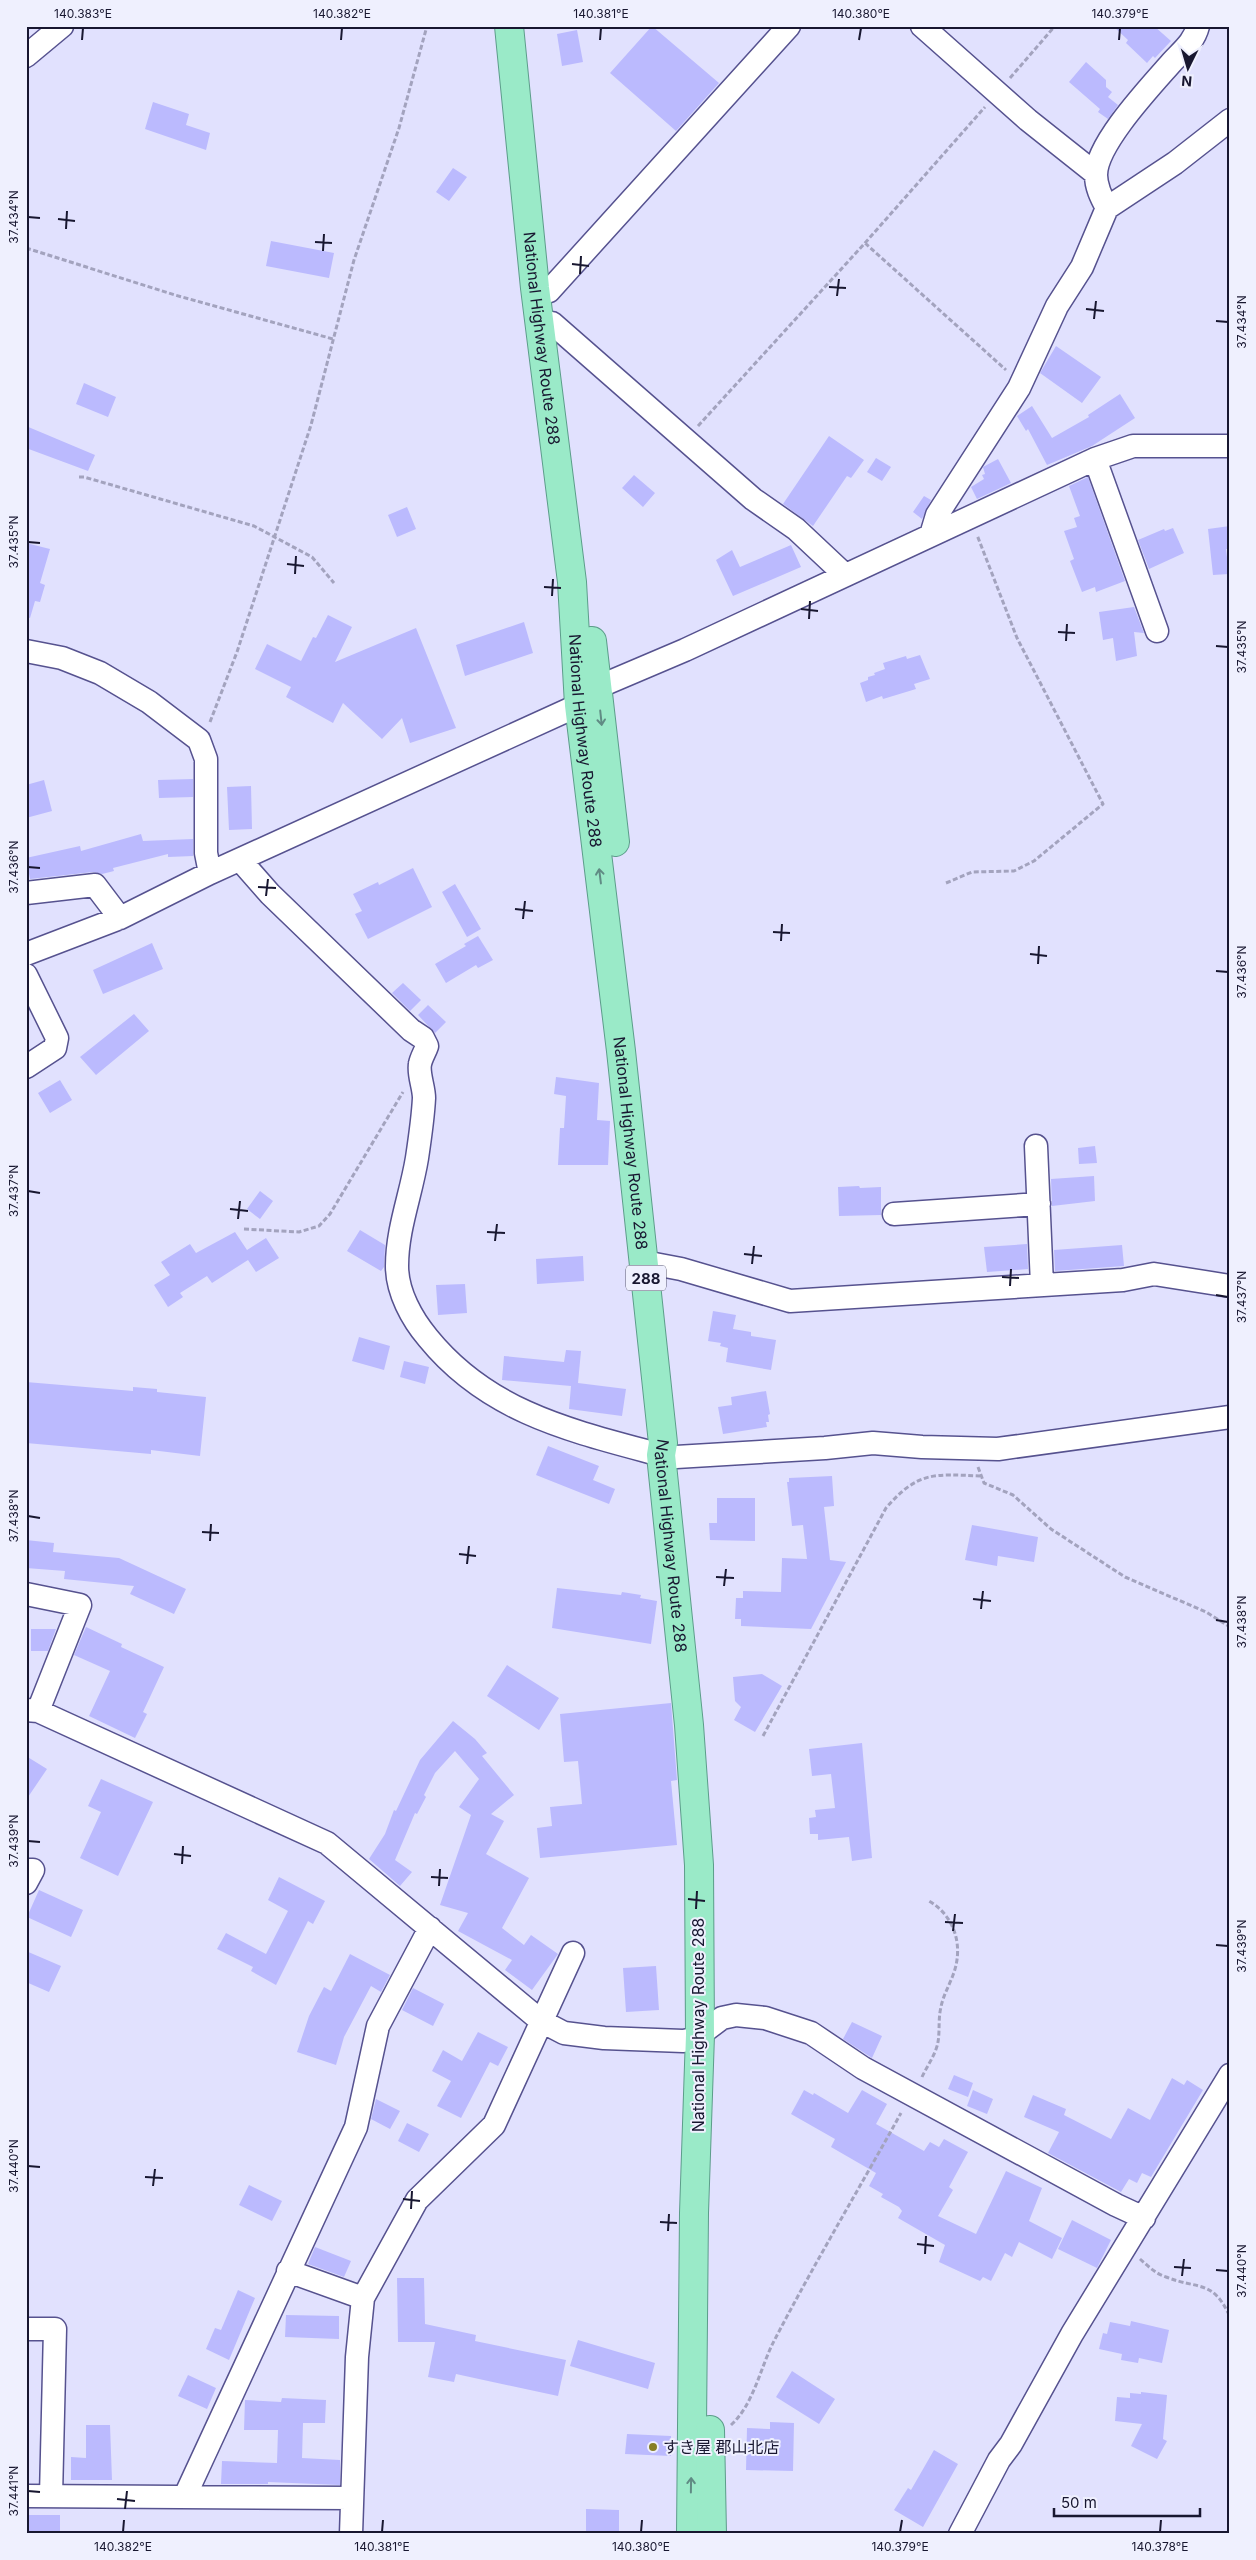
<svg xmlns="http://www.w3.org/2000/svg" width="1256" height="2560" font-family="Inter,'Noto Sans JP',sans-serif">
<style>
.building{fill:#bbbafe}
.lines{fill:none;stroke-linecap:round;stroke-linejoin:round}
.minor-casing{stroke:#56528f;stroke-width:25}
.trunk-casing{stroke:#5c9d8a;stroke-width:30}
.path{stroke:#a3a3be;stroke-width:3;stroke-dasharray:5 2.5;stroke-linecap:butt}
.minor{stroke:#fff;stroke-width:22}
.trunk{stroke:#9aeac8;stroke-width:28}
.oneway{stroke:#608b84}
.ticks{fill:none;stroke:#181730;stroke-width:2}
.poi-dot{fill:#867e25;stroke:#eff0fe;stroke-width:2}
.labels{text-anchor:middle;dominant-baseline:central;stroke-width:4;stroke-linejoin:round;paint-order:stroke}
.shield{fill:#eff0fe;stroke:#58586e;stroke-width:1}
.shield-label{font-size:15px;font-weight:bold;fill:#181730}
.street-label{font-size:16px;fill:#181730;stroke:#eff0fe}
.poi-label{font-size:16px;fill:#181730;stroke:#eff0fe;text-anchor:start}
.neatline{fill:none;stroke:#181730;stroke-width:2}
.ticks-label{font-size:12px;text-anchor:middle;fill:#181730}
</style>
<rect width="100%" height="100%" fill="#e1e1fe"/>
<path class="building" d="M652,26l67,57 -43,48 -66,-58z
M1113,26h41l17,15 -16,17 -2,-2 -6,7 -21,-20 2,-3z
M577,30l6,32 -21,4 -5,-32z
M1086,62l20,18v7l6,5 -4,5 10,8 -10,14 -10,-7 2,-3 -31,-27z
M153,102l36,12 -3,11 24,8 -4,17 -61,-21z
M453,168l14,9 -18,24 -13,-9z
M271,241l63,12 -5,25 -63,-12z
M1056,346l45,31 -19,26 -42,-30z
M84,383l32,14 -8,20 -32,-13z
M1120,394l15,24 -43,28 -45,19 -19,-36 -2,2 -9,-15 15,-10 20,32 37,-21 -1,-2z
M26,426l69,29 -7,16 -62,-23z
M829,436l35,24 -13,18 -4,-2 -34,50 -30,-22z
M876,458l15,9 -9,14 -15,-9z
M998,459l13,24 -34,16 -6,-12 13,-8 -2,-4 3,-1 -2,-7z
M634,475l21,18 -12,14 -21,-19z
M1088,477l37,104 -29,11 -1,-5 -13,5 -12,-31 4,-2 -10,-28 13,-4 -3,-9 6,-2 -11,-30z
M924,496l7,4 -9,19 -9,-7z
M407,507l9,22 -19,8 -9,-22z
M1230,526v23h-4l3,25 -16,1 -5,-46z
M1173,528l11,25 -35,16 -11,-29 26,-11 1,2z
M26,543l24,6 -10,34 5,2 -5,17 -5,-1 -5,17 -4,-1z
M791,545l10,22 -68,29 -17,-36 16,-10 8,17z
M1134,607l10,26 -10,-1 3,24 -21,5 -3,-23 -10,2 -4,-28z
M328,615l24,12 -17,35 81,-34 40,100 -46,15 -8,-25 -20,21 -39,-36 -10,20 -47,-26 5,-10 -36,-18 12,-25 34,17 12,-24 3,1z
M524,622l9,31 -68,23 -9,-31z
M920,655l10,24 -16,5 2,5 -33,10 -1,-3 -16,6 -6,-19 8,-3v-3l7,-2 -1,-2 11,-4 -2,-6 23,-7 1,3z
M193,779v18l-34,1 -1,-18z
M44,780l8,31 -26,7v-33z
M251,786l1,43 -23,1 -2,-43z
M141,834l2,7 50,-2v17l-25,1v-3l-55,14 1,3 -12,3 -9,-2 -63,7 -4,-21 54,-12 1,5z
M413,868l19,39 -64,32 -13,-25 7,-3 -9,-17 25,-12 1,3z
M455,884l26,45 -14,8 -25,-45z
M478,936l15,24 -15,8 -2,-3 -30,18 -11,-19 31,-18 -2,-2z
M152,943l11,26 -60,25 -10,-24z
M403,983l18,17 -11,11 -18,-18z
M428,1005l18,17 -11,11 -17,-18z
M134,1014l15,17 -53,44 -16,-18z
M556,1077l43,6 -2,37 13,1 -2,44h-50l2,-37h4l2,-32 -12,-2z
M60,1080l12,20 -22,13 -12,-20z
M1095,1146l2,17 -18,1 -1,-16z
M1094,1176l1,25 -43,5 -1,-27z
M859,1186l1,2 21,-1v28l-42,1 -1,-29z
M260,1191l13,10 -13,18 -13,-10z
M360,1230l25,15 -1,22 -3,4 -34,-20z
M235,1232l12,18 19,-12 13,20 -23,14 -8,-12 -36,23 -5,-7 -27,17 3,4 -15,10 -14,-22 16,-10 -9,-13 29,-18 6,9z
M1027,1244l1,25 -41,3 -3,-25z
M1122,1245l2,21 -69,5 -1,-21z
M583,1256l1,25 -47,3 -1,-25z
M465,1284l2,29 -29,2 -2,-30z
M713,1311l23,4 -3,14 18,3v4l25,4 -5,30 -45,-8 2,-14 -8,-2 1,-3 -13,-2z
M359,1337l31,9 -6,24 -32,-9z
M566,1350l15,1 -3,32 48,6 -4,27 -53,-7 2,-23 -69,-6 2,-24 60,6z
M404,1361l25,6 -4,17 -25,-7z
M26,1382l107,9v-4l24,2v3l49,5 -6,59 -49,-6v4l-125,-11z
M766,1391l4,23 -2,1 1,7h-3l1,5 -44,7 -5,-27 14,-2 -1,-8z
M548,1446l51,20 -6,14 22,9 -6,15 -73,-29z
M832,1476l2,30 -10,1 6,53 16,2 -35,67 -70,-3v-7h-6l1,-21h7v-7l38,1 1,-34 25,1 -4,-34 -11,1 -5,-44h2v-4z
M717,1498h38v43l-45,-1 -1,-17h8z
M972,1525l66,12 -4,25 -36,-6 -1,10 -32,-6z
M26,1540l28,3 -1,9 66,6 67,31 -12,25 -44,-20 4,-8 -70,-7 1,-8 -39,-3z
M557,1588l64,7 1,-3 19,3 -1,3 17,3 -6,43 -99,-16z
M86,1627l36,17 -1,3 43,20 -21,45 4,2 -12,24 -46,-22 21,-45 -36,-16z
M31,1629h25l-8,22h-17z
M507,1665l52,33 -20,32 -52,-34z
M762,1674l20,12 -27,46 -21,-12 7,-13 -6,-6 -2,-24z
M671,1703l6,77 -6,1 6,64 -137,13 -3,-30 15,-2 -2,-19 32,-3 -4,-43 -14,1 -4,-48z
M453,1721l22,18 12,14 -5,3 32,39 -23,19 13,7 -18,33 43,24 -27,50 22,17 7,-10 27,19 -26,36 -27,-20 7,-10 -54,-29 10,-18 -28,-8 31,-90 -12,-8 20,-28 -24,-28 -20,22 -11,22 2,2 -9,17 -2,-1 -20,47 17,12 -12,14 -31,-27 16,-25 9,-24 2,1 24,-51z
M862,1743l10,115 -20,3 -3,-24 -31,3v-6h-8l-1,-16 7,-1 -1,-7 20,-2 -4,-34 -19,2 -3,-27z
M26,1756l21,13 -21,31z
M101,1779l52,23 -35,74 -38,-18 21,-46 -13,-6z
M279,1877l46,24 -12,23 -5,-3 -32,64 -25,-14 2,-4 -36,-18 9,-16 40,21 22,-43 -20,-11z
M39,1890l44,20 -12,27 -44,-20z
M26,1951l35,15 -12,26 -23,-10z
M350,1954l40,21 -9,17 -10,-6 -27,51 -8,28 -39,-13 12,-36 15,-29 7,4z
M656,1966l3,44 -33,2 -3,-44z
M413,1988l31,16 -11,22 -31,-16z
M852,2022l30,14 -10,22 -29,-19z
M478,2032l30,15 -10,19 -8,-4 -29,56 -24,-12 14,-25 -19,-10 11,-21 19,11z
M954,2075l19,8 -5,14 -20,-8z
M1172,2078l12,7 3,-5 16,10 -52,87 -9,-4 -5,10 -8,-4 -8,13 -73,-39 11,-21 -35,-15 9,-22 33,14 -2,6 47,24 17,-31 22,12z
M804,2090l9,5 1,-2 34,20 14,-23 25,14 -11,20 48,27 6,-9 9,5 5,-8 24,13 -19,35 4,3 -15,26 38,18 30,-63 36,17 -13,33 33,17 -10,21 -33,-17 -7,15 -7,-4 -14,28 -8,-4 -3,4 -41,-19 6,-17 -47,-27 4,-7 -3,-4 -18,-10 2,-3 -14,-8 7,-13 -45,-26 4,-8 -44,-25z
M973,2090l20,9 -6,15 -20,-8z
M376,2099l24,12 -10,18 -19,-10z
M407,2123l22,11 -10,18 -21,-11z
M249,2185l33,16 -10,20 -33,-16z
M1072,2220l39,20 -14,28 -39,-19z
M315,2247l36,14 -7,16 -36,-13z
M397,2278h27l1,46 51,11 -1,6 91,19 -8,36 -102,-22 -2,8 -26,-5 7,-35h-37z
M238,2290l17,8 -26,62 -23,-11 9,-21 6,2z
M286,2315l53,1v23l-54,-2z
M1131,2321l38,9 -7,33 -23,-5 -1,5 -17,-3 1,-6 -23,-5 4,-16 4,1 3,-12 20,4z
M578,2340l77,23 -7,26 -78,-23z
M792,2371l43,28 -16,25 -43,-27z
M188,2375l28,13 -9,21 -29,-13z
M1141,2392l26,3 -4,44 4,2 -10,18 -26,-13 11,-22 -27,-3 2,-24 13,1v-5l11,1z
M282,2398l44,2 -1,23h-22l-1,35 38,2v25l-72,-3v2h-47l1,-23 55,2 1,-33h-34l1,-30 36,2z
M770,2422l24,1 -1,48 -47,-1 1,-42 23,1z
M86,2425h24l2,55h-41v-23l15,1z
M627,2434l44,2v20l-46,-2z
M934,2450l24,14 -35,63 -29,-17 14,-22 3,2z
M586,2509l33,1v24h-33z
M26,2515h34v19h-34z"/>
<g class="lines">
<defs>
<path id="minor" d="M922,26l106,94 68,54
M26,56l36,-30
M1107,208c-6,-11 -11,-21 -11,-33 0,-31 55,-89 76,-113 10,-11 22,-20 26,-36
M549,291l240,-265
M552,323l201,176 43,30 49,46
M1095,459l62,172
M931,535l6,-20 82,-127 38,-82 25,-39 25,-59 68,-45 55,-43
M26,651l36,7 38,15 49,29 50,38 7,19v94l4,20
M241,861l29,33 141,136 12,8 4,8c-2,6 -6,12 -7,18 -2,10 4,23 4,34 -1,20 -4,40 -7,60 -6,37 -20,71 -20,108 0,26 15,53 31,72 61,75 144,93 233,117
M26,893l69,-8 25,33
M26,954l94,-36 90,-45 369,-168 19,-18 87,-37 410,-191 38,-13h97
M26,975l31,63 -2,10 -29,19
M1036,1146l6,139
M894,1214l145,-10
M644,1262l37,7 109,32 333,-21 31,-6 76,12
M676,1457l149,-9 48,-5 49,4 76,2 232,-32
M26,1594l54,11 -42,106
M26,1710l12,1 289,132 214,178 23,12 40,5 79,3 11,-2 28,-21 14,-3 29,3 46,15 52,35 253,137 28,13
M26,1870h7l-7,13
M288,2271l75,27
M26,2329h29l-4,167
M26,2496l325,2
M185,2496l171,-369 22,-101 52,-98
M351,2534l6,-177 6,-59 54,-98 77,-75 79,-172
M960,2534l39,-74 12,-16 61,-110 158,-259"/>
<g id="trunk">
<path id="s1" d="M509,26l26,262 37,294 7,123 42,346 42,392 -2,12 28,270 10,140 1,170 -6,178 -3,321"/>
<path d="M592,641l23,201"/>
<path d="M710,2430l2,104"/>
</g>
</defs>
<use href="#minor" class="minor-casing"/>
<use href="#trunk" class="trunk-casing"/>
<path class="path" d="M1010,78l45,-52
M865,243l141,127
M26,248l149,47 158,44
M698,426l167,-183 120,-136
M79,477h5l170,49 58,31 22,26
M210,722l27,-70 74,-227 43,-165 45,-132 28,-102
M946,883l26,-11 42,-1 20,-10 69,-57 -86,-166 -40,-103
M244,1229l55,3 20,-6 11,-12 73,-122
M978,1467l6,16 29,12 38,34 74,48 81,35 24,15
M763,1736l123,-228c32,-37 48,-34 94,-32
M922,2077c5,-11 14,-23 16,-35 2,-12 0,-23 3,-35 2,-11 8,-21 12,-32 11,-28 2,-59 -24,-74
M1140,2259c8,7 16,15 26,18 33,13 47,2 64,40
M731,2425c23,-21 29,-57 43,-84 40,-77 85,-152 127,-228"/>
<use href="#minor" class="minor"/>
<use href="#trunk" class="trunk"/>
</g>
<defs><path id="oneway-shaft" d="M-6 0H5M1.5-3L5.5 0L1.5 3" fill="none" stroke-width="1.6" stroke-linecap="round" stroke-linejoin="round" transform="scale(1.25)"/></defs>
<g class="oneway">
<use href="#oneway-shaft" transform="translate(601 718) rotate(84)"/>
<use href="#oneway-shaft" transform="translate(600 876) rotate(-97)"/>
<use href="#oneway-shaft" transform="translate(691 2485) rotate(-89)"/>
</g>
<path class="ticks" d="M82,40l1,-12M341,40l1,-12M600,40l1,-12M859,40l2,-12M1119,40l1,-12M28,217l12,1M58,219l17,2M66,229l1,-18M315,242l17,1M323,251l1,-17M572,264l17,2M580,274l1,-18M829,287l17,1M837,296l2,-17M1086,309l18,2M1094,319l2,-18M1216,321l12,1M28,542l12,1M287,564l17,2M295,574l1,-18M544,587l17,1M552,596l1,-17M801,609l17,2M809,619l1,-18M1058,632l17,1M1066,641l1,-17M1216,646l12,1M28,867l12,1M258,887l18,1M266,896l2,-17M515,909l18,2M523,919l2,-18M773,932l17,1M781,941l1,-17M1030,954l17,2M1038,964l1,-18M1216,971l12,1M28,1191l12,2M230,1209l18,2M238,1219l2,-18M487,1232l18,1M495,1241l2,-17M744,1254l18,2M752,1264l2,-18M1002,1277l17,1M1010,1286l1,-17M1216,1295l12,2M28,1516l12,2M202,1532l17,1M210,1541l1,-17M459,1554l17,2M467,1564l2,-18M716,1577l18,1M724,1586l2,-17M973,1599l18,2M981,1609l2,-18M1216,1620l12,2M28,1841l12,1M174,1854l17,2M182,1864l1,-18M431,1877l17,1M439,1886l1,-17M688,1899l17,2M696,1909l1,-18M945,1922l18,1M953,1931l2,-17M1216,1945l12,1M28,2166l12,1M145,2177l18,1M153,2186l2,-17M403,2199l17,2M411,2209l1,-18M660,2222l17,1M668,2231l1,-17M917,2244l17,2M925,2254l1,-18M1174,2267l17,1M1216,2270l12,1M1182,2276l2,-17M28,2491l12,1M117,2499l18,2M125,2509l2,-18M123,2532l1,-12M382,2532l1,-12M641,2532l1,-12M900,2532l2,-12M1160,2532l1,-12"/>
<circle class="poi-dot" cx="653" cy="2447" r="5"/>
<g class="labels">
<rect class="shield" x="626" y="1265.5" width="40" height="25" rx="4"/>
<g class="shield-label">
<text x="646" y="1278">288</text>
</g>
<g class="street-label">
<text stroke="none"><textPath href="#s1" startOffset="314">National Highway Route 288</textPath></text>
<text stroke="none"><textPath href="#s1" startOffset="719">National Highway Route 288</textPath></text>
<text stroke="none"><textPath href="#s1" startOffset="1124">National Highway Route 288</textPath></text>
<text stroke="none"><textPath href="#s1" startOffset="1529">National Highway Route 288</textPath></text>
<text transform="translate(698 2025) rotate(-90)">National Highway Route 288</text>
</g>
<g class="poi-label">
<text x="663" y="2447">すき屋 郡山北店</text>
</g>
</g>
<rect width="1256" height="2560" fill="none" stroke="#eff0fe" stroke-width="55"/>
<g transform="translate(1188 68) rotate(185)" stroke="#eff0fe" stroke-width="4" paint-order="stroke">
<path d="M0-4L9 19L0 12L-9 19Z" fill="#181730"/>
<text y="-8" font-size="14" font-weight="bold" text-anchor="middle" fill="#181730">N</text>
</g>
<path d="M1054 2508v8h146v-8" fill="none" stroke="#181730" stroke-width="2.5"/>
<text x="1061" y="2508" font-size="15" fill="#181730" stroke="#eff0fe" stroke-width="4" paint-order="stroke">50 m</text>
<rect x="28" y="28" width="1200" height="2504" class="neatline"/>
<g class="ticks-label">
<text x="83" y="18">140.383°E</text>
<text x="342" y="18">140.382°E</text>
<text x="601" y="18">140.381°E</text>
<text x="861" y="18">140.380°E</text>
<text x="1120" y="18">140.379°E</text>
<text transform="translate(14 217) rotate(-90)" y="4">37.434°N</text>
<text transform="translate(1242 322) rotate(-90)" y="4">37.434°N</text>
<text transform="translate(14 542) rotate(-90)" y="4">37.435°N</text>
<text transform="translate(1242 647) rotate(-90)" y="4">37.435°N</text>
<text transform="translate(14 867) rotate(-90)" y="4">37.436°N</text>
<text transform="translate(1242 972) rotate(-90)" y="4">37.436°N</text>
<text transform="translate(14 1191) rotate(-90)" y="4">37.437°N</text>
<text transform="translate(1242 1297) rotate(-90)" y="4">37.437°N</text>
<text transform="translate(14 1516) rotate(-90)" y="4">37.438°N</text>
<text transform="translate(1242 1622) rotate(-90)" y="4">37.438°N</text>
<text transform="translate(14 1841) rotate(-90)" y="4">37.439°N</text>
<text transform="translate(1242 1946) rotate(-90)" y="4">37.439°N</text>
<text transform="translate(14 2166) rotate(-90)" y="4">37.440°N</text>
<text transform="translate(1242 2271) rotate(-90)" y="4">37.440°N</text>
<text transform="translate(14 2491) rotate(-90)" y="4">37.441°N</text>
<text x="123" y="2551">140.382°E</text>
<text x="382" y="2551">140.381°E</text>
<text x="641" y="2551">140.380°E</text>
<text x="900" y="2551">140.379°E</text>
<text x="1160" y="2551">140.378°E</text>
</g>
</svg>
